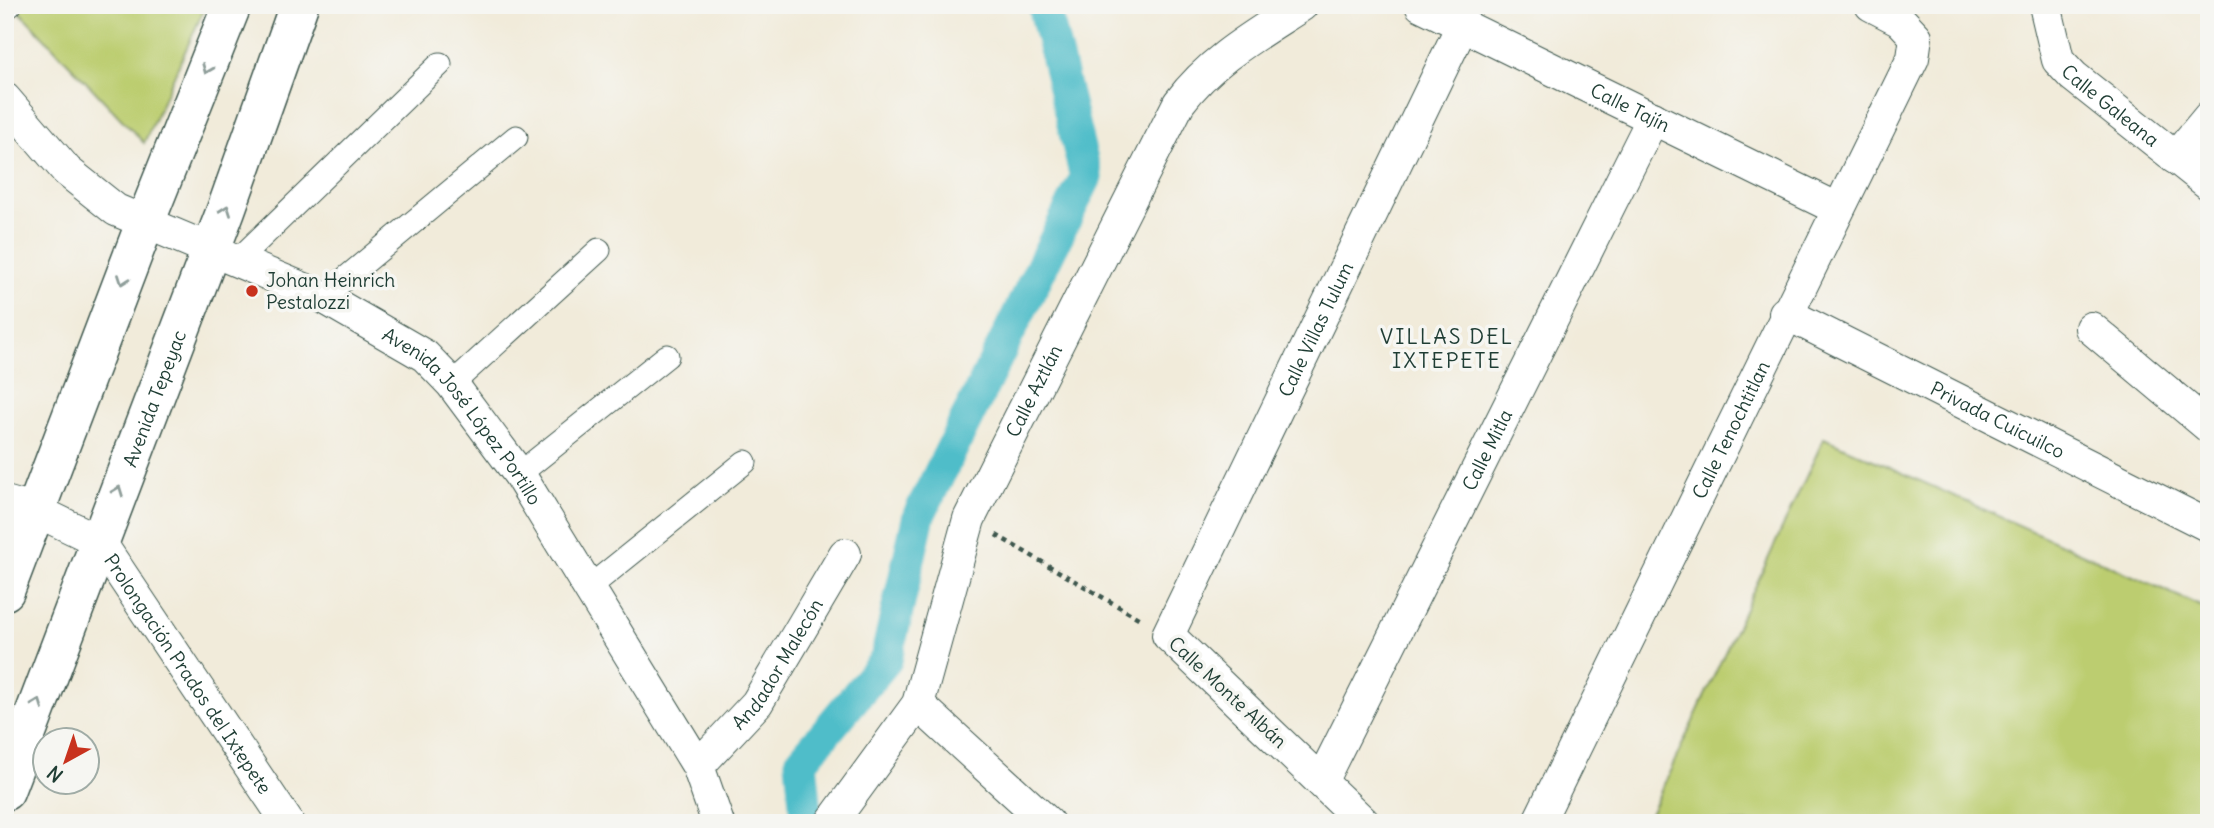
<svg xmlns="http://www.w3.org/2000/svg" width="2214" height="828" font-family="Delius,sans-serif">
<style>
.green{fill:#bccd70;stroke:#6e8552;stroke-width:2}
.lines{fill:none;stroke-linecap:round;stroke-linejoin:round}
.canal{stroke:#50bdc9;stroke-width:33}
.pedestrian-casing{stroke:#3e574d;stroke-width:25}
.minor-casing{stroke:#3e574d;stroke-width:34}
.tertiary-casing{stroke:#3e574d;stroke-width:41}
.path{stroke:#3e574d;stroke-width:4.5;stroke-dasharray:5 5;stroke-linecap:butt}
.pedestrian{stroke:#fff;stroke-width:23}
.minor{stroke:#fff;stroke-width:32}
.tertiary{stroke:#fff;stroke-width:38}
.oneway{stroke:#8f9e9a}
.poi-dot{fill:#c8321e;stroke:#f6f6f2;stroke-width:2.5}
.labels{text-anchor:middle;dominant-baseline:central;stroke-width:7;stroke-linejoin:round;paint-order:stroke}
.street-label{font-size:19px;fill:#1f3d34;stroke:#f6f6f2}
.poi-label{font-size:19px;fill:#1f3d34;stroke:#f6f6f2;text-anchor:start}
.neighbourhood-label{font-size:21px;letter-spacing:2px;fill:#1f3d34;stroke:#f6f6f2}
</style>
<rect width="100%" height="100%" fill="#f6f6f2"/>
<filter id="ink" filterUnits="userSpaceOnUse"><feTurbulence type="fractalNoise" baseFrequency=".0143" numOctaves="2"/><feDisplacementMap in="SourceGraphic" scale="14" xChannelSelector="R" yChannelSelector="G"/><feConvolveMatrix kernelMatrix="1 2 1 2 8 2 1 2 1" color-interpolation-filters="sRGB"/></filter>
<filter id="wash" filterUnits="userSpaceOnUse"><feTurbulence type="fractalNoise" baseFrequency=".00686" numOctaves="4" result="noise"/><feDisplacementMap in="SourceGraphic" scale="28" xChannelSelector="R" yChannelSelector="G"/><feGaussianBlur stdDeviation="1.57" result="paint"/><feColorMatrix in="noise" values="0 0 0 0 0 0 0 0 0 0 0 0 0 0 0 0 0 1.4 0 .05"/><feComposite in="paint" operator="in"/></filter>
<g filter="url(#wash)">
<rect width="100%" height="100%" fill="#f1ebda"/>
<path class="green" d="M13,5h193l-62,138z
M1824,438l385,172v213h-563z"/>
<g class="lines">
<path class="canal" d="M807,823l-6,-61 85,-102 33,-145 167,-338 -42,-172"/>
</g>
</g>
<g filter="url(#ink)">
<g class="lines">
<defs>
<path id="pedestrian" d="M5,9l5,-4
M237,261l203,-197
M323,297l193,-160
M452,384l147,-134
M519,474l148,-118
M587,589l158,-127"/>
<g id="minor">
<path id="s1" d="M1421,5l417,204"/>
<path id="s2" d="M2045,5l13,55 15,16 136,108"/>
<path id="s3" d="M5,99l62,72 49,39 207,87 102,59 27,28 67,90 179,292 20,57"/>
<path d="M2175,158l34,-41"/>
<path id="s4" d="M1785,313l424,213"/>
<path d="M2091,328l118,99"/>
<path id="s5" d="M5,502l32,9 62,30 189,282"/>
<path d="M918,704l130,119"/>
<path id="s6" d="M698,766l59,-63 88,-149"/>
<path id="s7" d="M1322,780l331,-662"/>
<path id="s8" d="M831,823l87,-119 51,-185 210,-416c33,-44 77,-68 123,-98"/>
<path id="s9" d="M1364,823l-196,-188 295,-611"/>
<path id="s10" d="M1538,823l375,-765 3,-21 -16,-17 -29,-15"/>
</g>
<g id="tertiary">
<path d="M5,591l140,-368 87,-218"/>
<path id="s11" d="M5,791l221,-581 73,-205"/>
</g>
</defs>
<use href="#pedestrian" class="pedestrian-casing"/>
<use href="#minor" class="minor-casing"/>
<use href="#tertiary" class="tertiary-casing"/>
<path class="path" d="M996,535l144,84"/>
<use href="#pedestrian" class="pedestrian"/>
<use href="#minor" class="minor"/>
<use href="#tertiary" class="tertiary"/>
</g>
<defs><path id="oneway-chevron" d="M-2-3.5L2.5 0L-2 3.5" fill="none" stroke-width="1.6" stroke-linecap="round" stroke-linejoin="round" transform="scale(1.75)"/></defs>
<g class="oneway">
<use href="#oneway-chevron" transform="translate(207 69) rotate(112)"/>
<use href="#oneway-chevron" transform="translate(226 210) rotate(-70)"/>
<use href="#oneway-chevron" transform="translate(123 280) rotate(110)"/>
<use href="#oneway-chevron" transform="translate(118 491) rotate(-69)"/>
<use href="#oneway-chevron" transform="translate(38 704) rotate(-69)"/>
</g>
</g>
<circle class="poi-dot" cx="252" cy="291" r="7"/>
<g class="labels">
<g class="street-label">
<text stroke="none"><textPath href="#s2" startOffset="126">Calle Galeana</textPath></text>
<text stroke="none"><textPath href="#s1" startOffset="233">Calle Tajín</textPath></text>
<text stroke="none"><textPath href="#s9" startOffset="611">Calle Villas Tulum</textPath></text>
<text stroke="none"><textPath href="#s8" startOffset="483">Calle Aztlán</textPath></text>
<text stroke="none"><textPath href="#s11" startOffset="420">Avenida Tepeyac</textPath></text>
<text stroke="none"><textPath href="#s3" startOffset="569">Avenida José López Portillo</textPath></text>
<text stroke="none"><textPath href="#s4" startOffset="238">Privada Cuicuilco</textPath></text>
<text stroke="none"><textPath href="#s10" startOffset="438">Calle Tenochtitlan</textPath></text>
<text stroke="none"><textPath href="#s7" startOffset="369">Calle Mitla</textPath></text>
<text stroke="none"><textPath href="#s6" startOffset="130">Andador Malecón</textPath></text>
<text stroke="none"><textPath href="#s5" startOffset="262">Prolongación Prados del Ixtepete</textPath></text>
<text transform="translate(1228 692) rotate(43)">Calle Monte Albán</text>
</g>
<g class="poi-label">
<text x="266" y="280">Johan Heinrich<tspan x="266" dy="22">Pestalozzi</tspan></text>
</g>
<g class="neighbourhood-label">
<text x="1447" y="336">VILLAS DEL<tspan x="1447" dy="24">IXTEPETE</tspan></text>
</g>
</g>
<rect width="2214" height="828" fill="none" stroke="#f6f6f2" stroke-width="28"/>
<g transform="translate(66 761) rotate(220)"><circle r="33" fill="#f6f6f2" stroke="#a0aca6" stroke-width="2"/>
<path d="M0-5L12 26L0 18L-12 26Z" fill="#c8321e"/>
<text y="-10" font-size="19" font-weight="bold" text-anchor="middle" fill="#1f3d34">N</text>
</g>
</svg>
